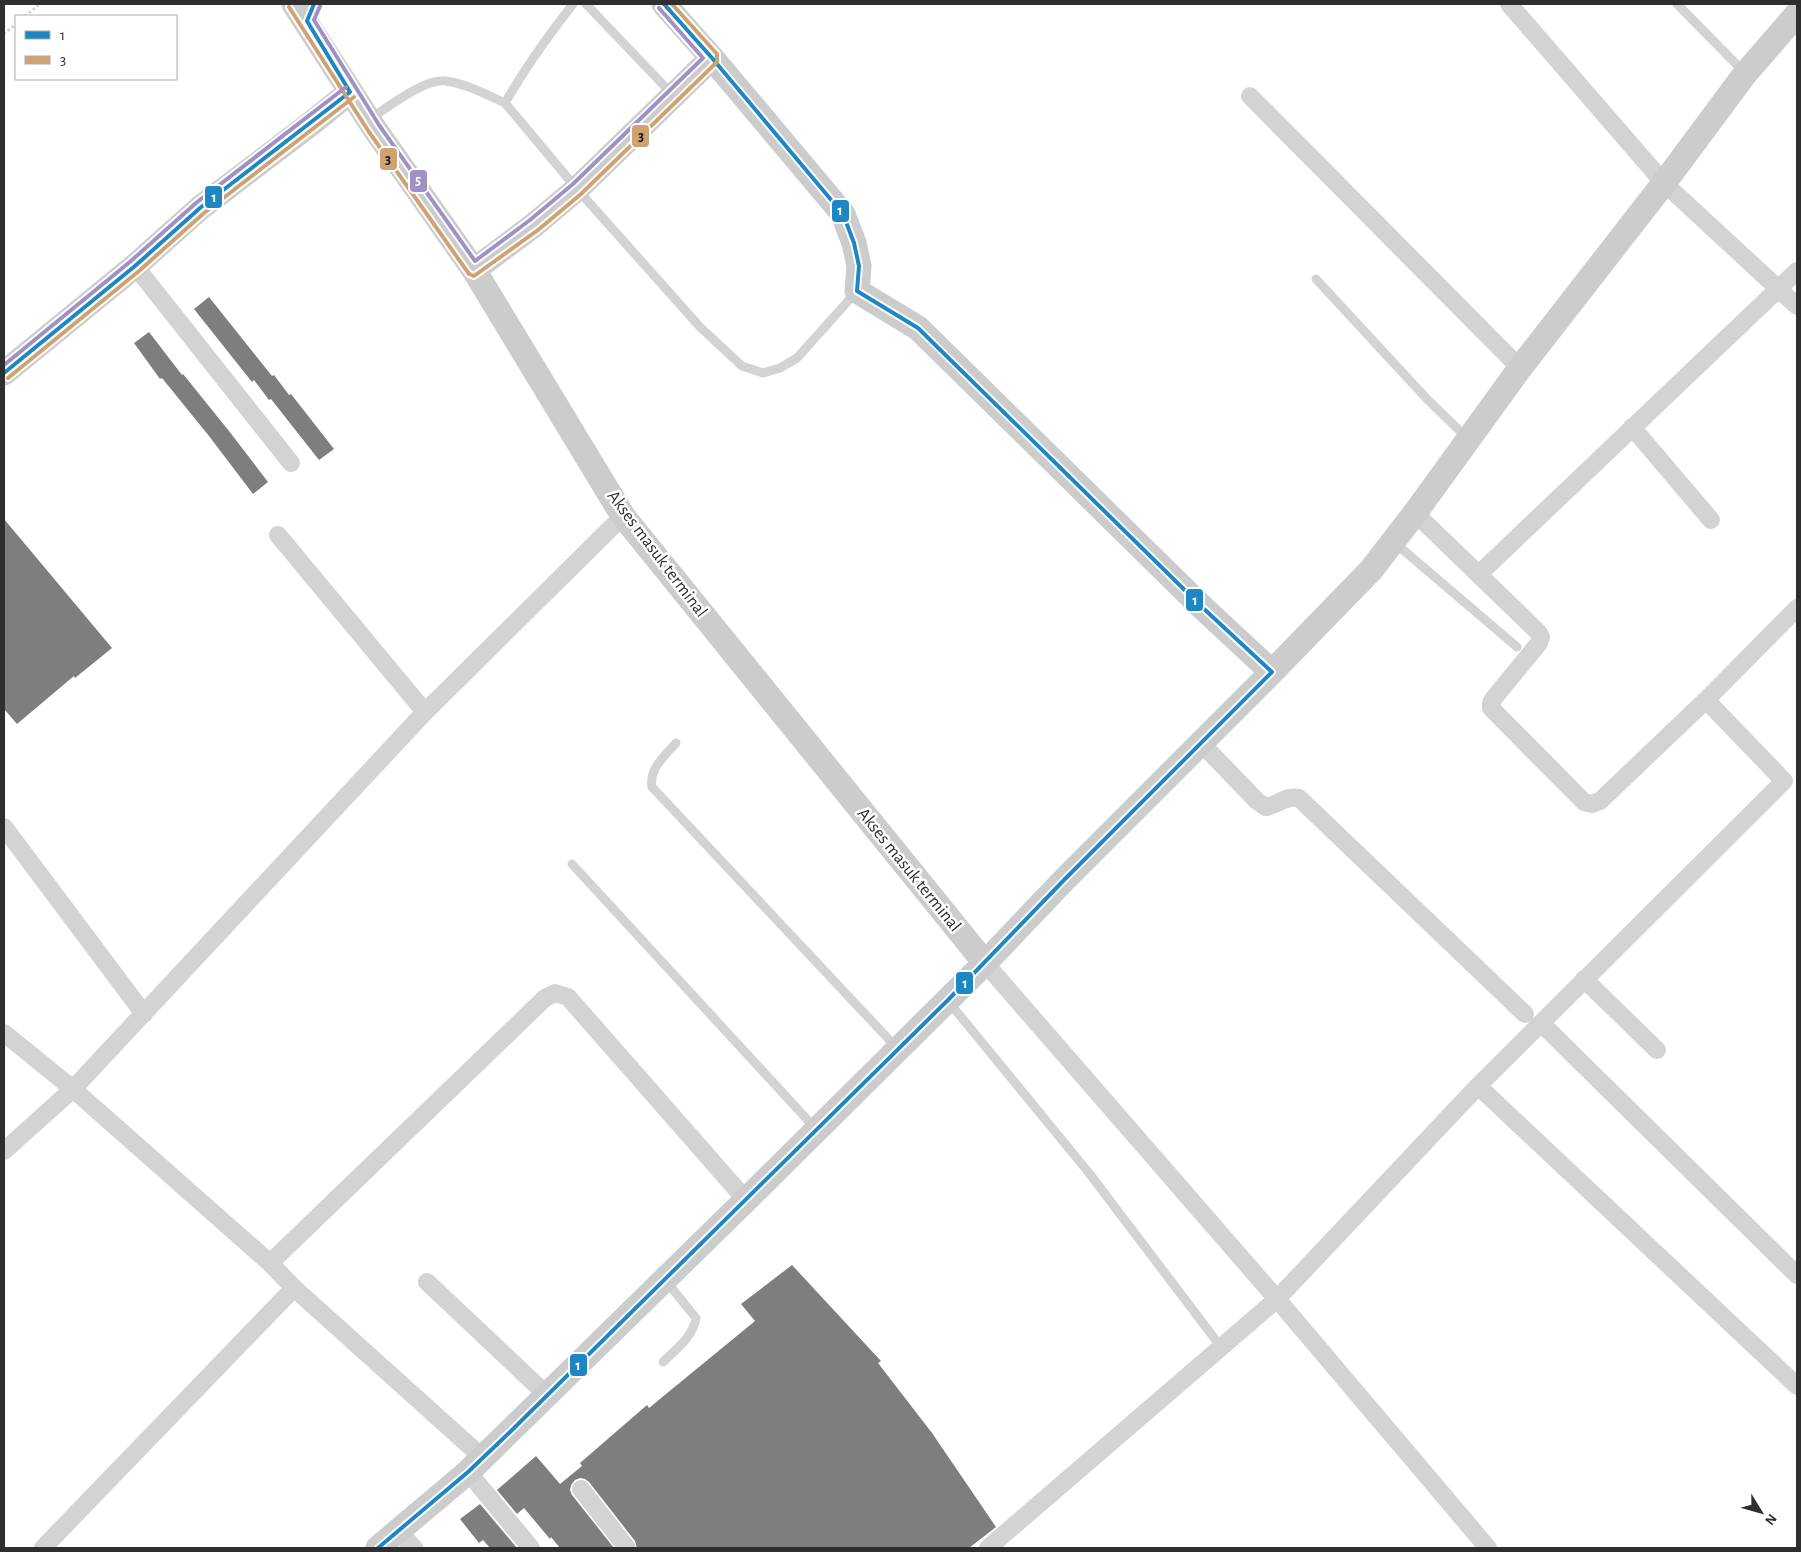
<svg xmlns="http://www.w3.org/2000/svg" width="1801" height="1552" font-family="'Alegreya Sans',sans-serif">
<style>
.building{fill:#7e7e7e}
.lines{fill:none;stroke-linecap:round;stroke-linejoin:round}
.path{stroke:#d3d3d3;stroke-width:3;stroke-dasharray:2.5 2.5;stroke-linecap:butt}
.lane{stroke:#d3d3d3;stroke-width:9}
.street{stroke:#d3d3d3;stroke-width:18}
.secondary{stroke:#ccc;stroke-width:25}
.bus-1-casing{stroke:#fff;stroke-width:8}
.bus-2-casing{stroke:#fff;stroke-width:8}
.bus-3-casing{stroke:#fff;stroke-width:8}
.bus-1{stroke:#1d87c4;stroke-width:4}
.bus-2{stroke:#cfa272;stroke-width:4}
.bus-3{stroke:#9f91c5;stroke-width:4}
.labels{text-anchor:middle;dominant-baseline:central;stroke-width:5;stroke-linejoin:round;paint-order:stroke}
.street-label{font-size:18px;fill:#2e2e2e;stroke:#fff}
.line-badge{stroke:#fff;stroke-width:2}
.badge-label{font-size:14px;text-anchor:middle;font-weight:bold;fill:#fff}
.pale-badge-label{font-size:14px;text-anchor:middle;font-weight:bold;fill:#111}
</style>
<rect width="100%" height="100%" fill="#fff"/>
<path class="building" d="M209,297l63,79 2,-1 15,20 2,-1 43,55 -15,11 -48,-61 -2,1 -15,-20 -2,2 -58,-73z
M149,332l33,43 1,-1 46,57 39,51 -15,12 -44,-58 -47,-58 -2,1 -26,-36z
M4,519l108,129 -37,30 -1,-2 -57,48 -13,-15z
M792,1265l89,96 -3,2 54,70 64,94 -27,21h-332l-2,-7 -46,-59 -4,-3 -5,-1 -5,2 -4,5 -1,5 2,5 42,53h-54l-9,-11 -1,2 -26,-31 -7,6 -20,-24 39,-34 24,28 22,-18 -2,-3 67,-58 2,3 106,-87 -14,-17z
M480,1504l37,44h-27l-7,-8 -4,3 -19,-24z"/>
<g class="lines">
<path class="path" d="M25,16l15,-12
M4,34l12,-10"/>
<path class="lane" d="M573,4c-25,32 -48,64 -68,99l72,86 123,138 42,39 21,7 17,-5 17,-10 60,-67
M586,4l86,90
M1677,4l68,69
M370,119c18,-12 55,-41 76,-38 21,3 41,14 59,22
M1316,279l111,120 39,38
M1395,543l122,104
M676,743c-11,13 -27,25 -24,44l244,260
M572,864l243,264
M948,1001l141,172 132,174
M663,1362c13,-13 30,-25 33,-44l-30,-37"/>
<path class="street" d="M1509,4l155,179 133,123
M1250,96l270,272
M135,266l156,197
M1632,427l79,93
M1415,513l123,119 3,5 -2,6 -45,55 -3,5v5l93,94 8,2 8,-3 106,-101 91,-92
M278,535l147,177
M1479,574l318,-303
M1201,743l56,58 9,6c12,-2 20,-12 33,-9l226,216
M4,827l140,187
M985,963l292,336 211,249
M1584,979l73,71
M1541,1023l256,252
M4,1033l69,56 197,174 24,25 189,170
M1478,1086l319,300
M4,1151l69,-62 352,-377 198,-196
M270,1263l275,-265 10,-5 13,4 178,203
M427,1282l120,113
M468,1472l63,76
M581,1489l46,59
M398,1531l16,17
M43,1548l251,-260
M988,1548l289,-249 201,-213 306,-305 -78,-81"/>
<path class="secondary" d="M294,4l80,124 100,142 149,246 362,447
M664,4l48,54 131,156 11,29 5,23 -2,25 61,37 285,280 69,64
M474,270l60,-45 43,-36 135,-131
M4,373l131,-107 65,-58 113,-86 37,-30
M378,1548l90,-76 278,-272 239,-237 80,-84 207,-207 99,-102 44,-57 105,-145 144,-185 81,-109 52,-60"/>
<defs>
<path id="bus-1" d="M4,373l131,-107 65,-58 150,-116 -43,-71 7,-17
M378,1548l90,-76 42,-40 438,-432 117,-121 207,-207 -69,-64 -285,-280 -61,-37 2,-25 -5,-23 -11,-29 -131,-156 -48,-54"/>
<path id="bus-2" d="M289,7l80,125 100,142 5,2 64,-46 43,-36 136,-132v-8l-45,-50
M8,378l131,-107 65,-58 150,-116"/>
<path id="bus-3" d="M320,6l-6,14 65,105 96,136 55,-41 43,-36 130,-126 -44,-50
M4,365l127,-104 65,-58 150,-116"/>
</defs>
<use href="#bus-1" class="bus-1-casing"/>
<use href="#bus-2" class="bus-2-casing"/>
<use href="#bus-3" class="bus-3-casing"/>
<use href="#bus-1" class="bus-1"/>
<use href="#bus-2" class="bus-2"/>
<use href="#bus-3" class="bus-3"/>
</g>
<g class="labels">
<g class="street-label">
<text transform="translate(657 554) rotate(53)">Akses masuk terminal</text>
<text transform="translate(909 870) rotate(51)">Akses masuk terminal</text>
</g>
</g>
<g class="line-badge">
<rect x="631" y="124" width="19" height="24" rx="5" fill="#cfa272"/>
<rect x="379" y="147" width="19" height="24" rx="5" fill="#cfa272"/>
<rect x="409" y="169" width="19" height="24" rx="5" fill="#9f91c5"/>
<rect x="204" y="185" width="19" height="24" rx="5" fill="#1d87c4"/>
<rect x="831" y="199" width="19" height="24" rx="5" fill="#1d87c4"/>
<rect x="1185" y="588" width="19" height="24" rx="5" fill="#1d87c4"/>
<rect x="955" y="971" width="19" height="24" rx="5" fill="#1d87c4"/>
<rect x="569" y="1353" width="19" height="24" rx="5" fill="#1d87c4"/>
</g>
<g class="badge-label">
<text x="418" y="185">5</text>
<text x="214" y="202">1</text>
<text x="840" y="215">1</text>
<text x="1195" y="605">1</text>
<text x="965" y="988">1</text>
<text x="578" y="1370">1</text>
</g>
<g class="pale-badge-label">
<text x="641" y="141">3</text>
<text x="388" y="164">3</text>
</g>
<rect width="1801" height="1552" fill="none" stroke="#2e2e2e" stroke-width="10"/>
<rect x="15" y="15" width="162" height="65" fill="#ffffff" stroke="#ababab"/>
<rect x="25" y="31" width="25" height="8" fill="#1d87c4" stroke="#ababab"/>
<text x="60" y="40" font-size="15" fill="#2e2e2e">1</text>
<rect x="25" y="56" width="25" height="8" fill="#cfa272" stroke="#ababab"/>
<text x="60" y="65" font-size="15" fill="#2e2e2e">3</text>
<g transform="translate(1761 1512) rotate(127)" stroke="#ffffff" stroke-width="4" paint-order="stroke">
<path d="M0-4L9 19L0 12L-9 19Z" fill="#2e2e2e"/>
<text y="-8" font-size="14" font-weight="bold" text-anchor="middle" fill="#2e2e2e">N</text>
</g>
</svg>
